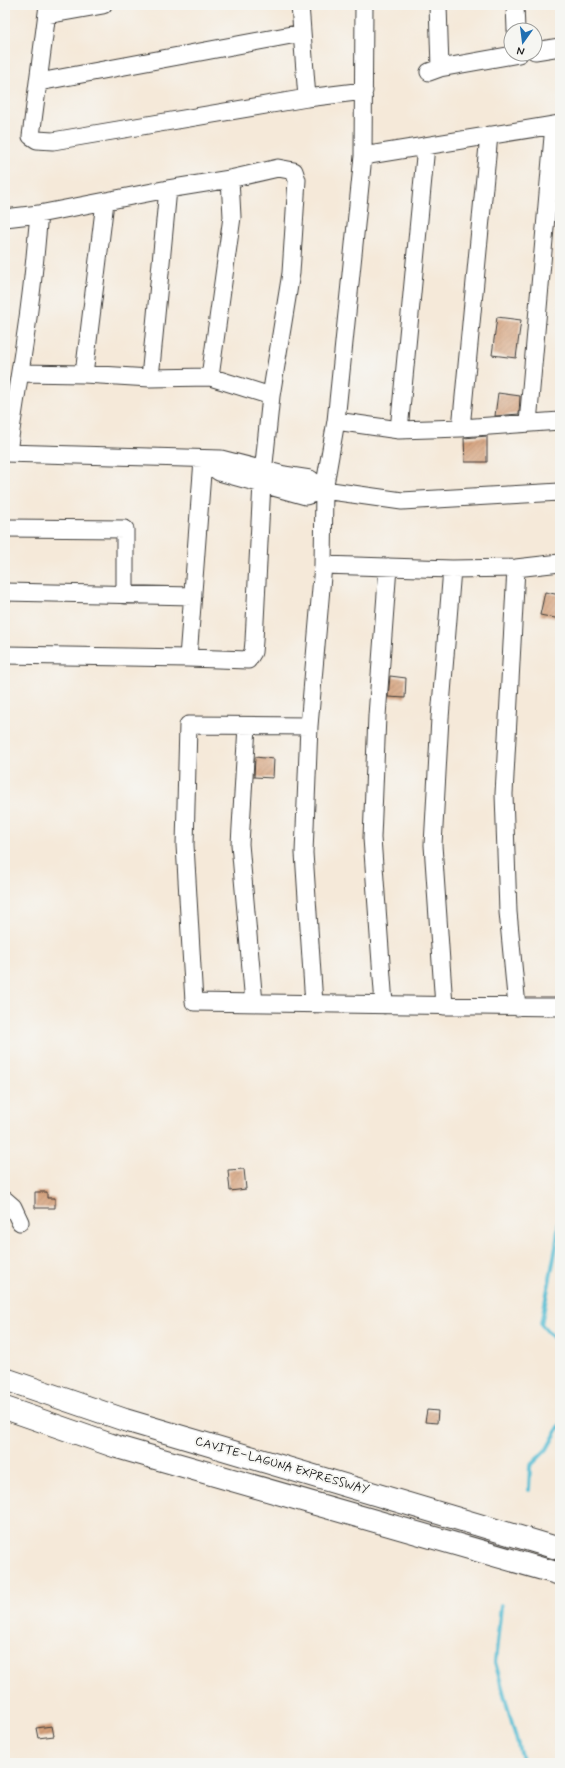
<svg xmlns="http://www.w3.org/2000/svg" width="565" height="1768" font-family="Mynerve,sans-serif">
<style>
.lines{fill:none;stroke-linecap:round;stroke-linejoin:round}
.stream{stroke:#56bdd3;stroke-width:4}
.building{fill:url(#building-hatch)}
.minor-casing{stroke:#3d3b38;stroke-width:19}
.highway-casing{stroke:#3d3b38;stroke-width:24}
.minor{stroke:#fff;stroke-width:17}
.highway{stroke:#fff;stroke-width:22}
.labels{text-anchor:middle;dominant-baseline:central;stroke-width:4;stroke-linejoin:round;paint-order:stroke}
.street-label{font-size:12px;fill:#1c1c1c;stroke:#f6f6f2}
</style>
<defs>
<pattern id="building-hatch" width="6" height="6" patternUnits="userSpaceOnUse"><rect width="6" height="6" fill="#d5a17b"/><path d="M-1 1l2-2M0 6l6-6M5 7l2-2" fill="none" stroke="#ac8264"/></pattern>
</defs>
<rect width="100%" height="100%" fill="#f6f6f2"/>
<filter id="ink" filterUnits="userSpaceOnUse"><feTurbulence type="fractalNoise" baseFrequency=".025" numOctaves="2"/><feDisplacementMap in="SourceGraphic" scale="8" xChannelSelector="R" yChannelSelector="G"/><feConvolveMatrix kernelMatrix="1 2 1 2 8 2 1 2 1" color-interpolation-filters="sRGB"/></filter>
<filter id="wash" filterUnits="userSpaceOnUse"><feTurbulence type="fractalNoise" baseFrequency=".012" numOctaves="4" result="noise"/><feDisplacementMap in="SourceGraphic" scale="16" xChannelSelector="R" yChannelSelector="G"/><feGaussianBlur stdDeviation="0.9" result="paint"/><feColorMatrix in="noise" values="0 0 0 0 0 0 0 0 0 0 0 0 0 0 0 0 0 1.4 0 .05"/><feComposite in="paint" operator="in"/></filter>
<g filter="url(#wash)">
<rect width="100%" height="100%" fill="#f5e9d9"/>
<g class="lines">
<path class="stream" d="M560,1212l-4,35 -15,77 19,21
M529,1490l1,-24 17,-17 13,-24
M501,1606l-6,56 28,101"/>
</g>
<g id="blocks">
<path class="building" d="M497,317l24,3 -5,38 -24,-3z
M498,393l22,3 -1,18 -24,2z
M487,436v26h-22l-1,-24z
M545,592l15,3v24l-20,-4z
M390,676l16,2 -1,20 -17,-1z
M255,757l19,2 -1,19 -19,-1z
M244,1169l2,20 -16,2 -2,-21z
M35,1192h12v6h8v10h-20z
M427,1410l11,1 -1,12 -12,-1z
M52,1726l2,10 -16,2 -2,-10z"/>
</g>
</g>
<g filter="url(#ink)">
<use href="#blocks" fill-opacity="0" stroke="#3d3b38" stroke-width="1"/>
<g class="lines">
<defs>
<path id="minor" d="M48,5l-17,131 6,4 16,1 254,-43 57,-7
M300,5l7,93
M438,5l2,63
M515,5l1,25
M47,15l56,-10
M535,51l25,-4
M429,72l11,-4 79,-14
M39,82l263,-49
M363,156l197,-32
M5,218l34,-4 129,-25 62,-10 48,-11 16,3 3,9 -6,93 -20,123 -9,87 -8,158 -1,11 -5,8 -60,-2 -183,-3
M20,373l64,1 66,4 60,-1 61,19
M84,374l21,-172
M210,377l22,-160 -2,-38
M150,378l18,-189
M336,421l63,9 62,-2 99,-7
M528,423l26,-298
M461,428l28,-293
M399,430l27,-284
M5,453l216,6 63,16 26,4 14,11
M8,453c6,-50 16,-100 22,-151 4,-29 6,-58 9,-88
M203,460l16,12 87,24 18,-6 78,11 158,-9
M5,528l120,1v66
M323,565l129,4 64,-1 44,-5
M516,568l-12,226 4,118 9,95
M5,592l188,4
M188,658l15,-198
M247,726l-7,118 14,159
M309,726l-121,-1 -3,120 9,157 366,5
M314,1004l-10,-151 5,-127 14,-161 1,-75 12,-69 27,-265 1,-151
M384,1005l-12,-167 5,-122 11,-149
M444,1006l-11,-161 7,-127 12,-149
M5,1200l8,7 7,15"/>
<path id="highway" d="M5,1379l120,41 435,129
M5,1408l112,39 443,127"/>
</defs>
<use href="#minor" class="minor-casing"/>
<use href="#highway" class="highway-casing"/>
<use href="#minor" class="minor"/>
<use href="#highway" class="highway"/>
</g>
</g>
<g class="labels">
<g class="street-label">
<text transform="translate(282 1466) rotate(16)">CAVITE–LAGUNA EXPRESSWAY</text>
</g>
</g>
<rect width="565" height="1768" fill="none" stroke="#f6f6f2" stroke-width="20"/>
<g transform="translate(523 42) rotate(194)"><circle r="19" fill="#f6f6f2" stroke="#9f9f9c"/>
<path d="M0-3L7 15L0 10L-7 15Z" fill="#1f6fb2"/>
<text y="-6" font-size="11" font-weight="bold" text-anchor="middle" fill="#1c1c1c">N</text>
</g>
</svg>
